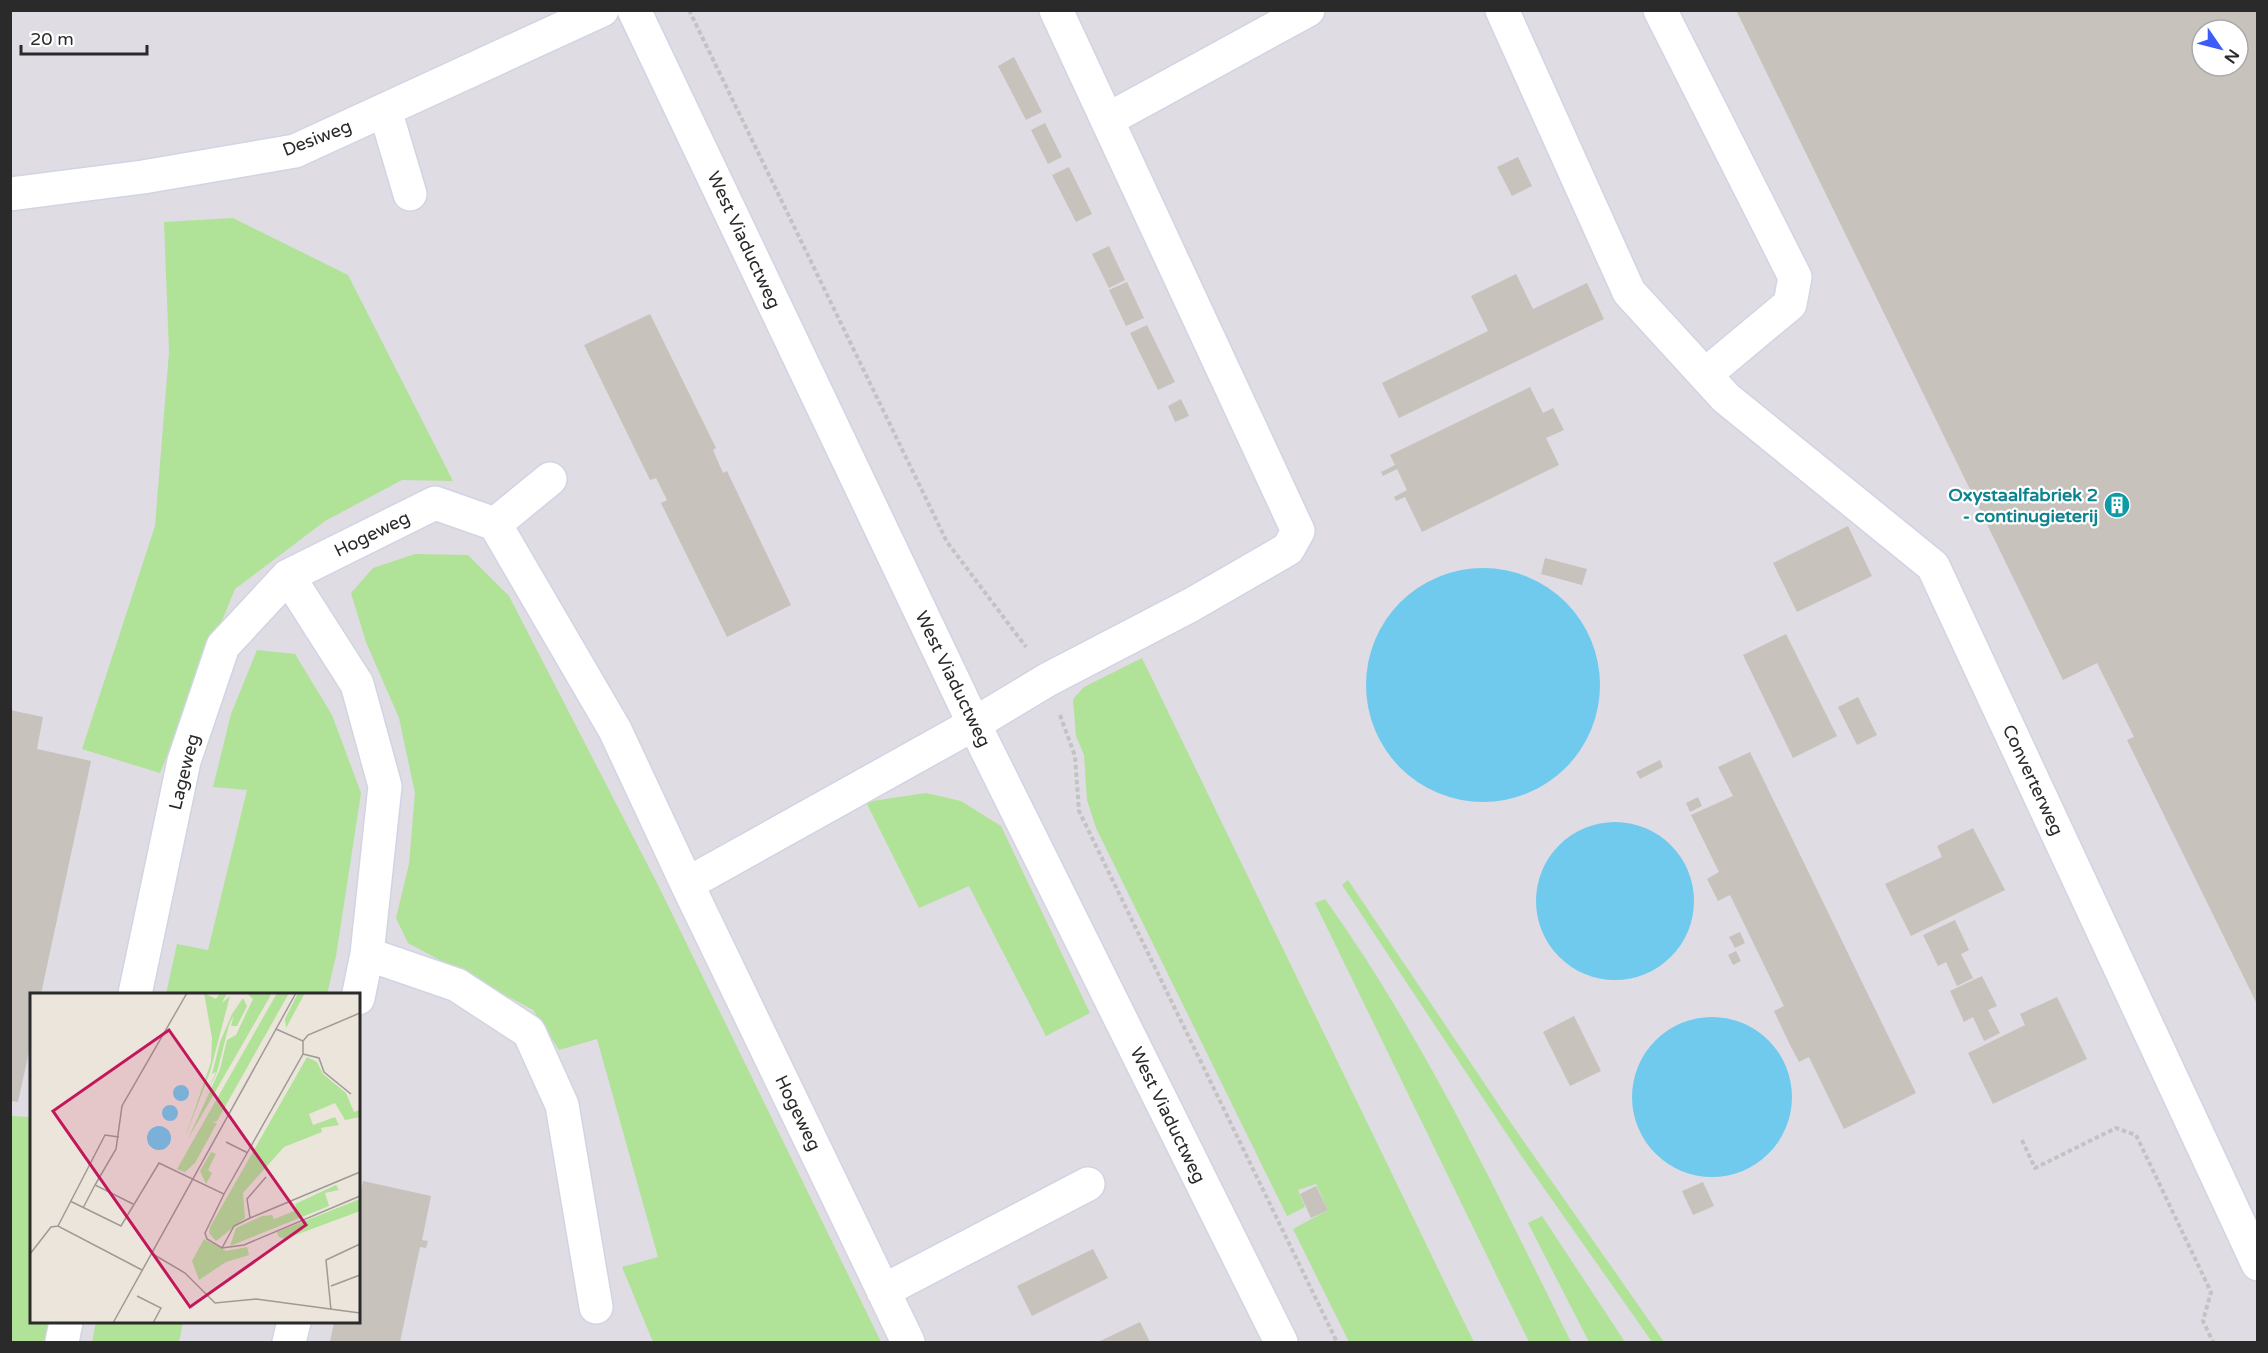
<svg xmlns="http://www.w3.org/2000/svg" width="2268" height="1353" font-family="'Varela Round',sans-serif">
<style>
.industrial{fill:#dfdce4;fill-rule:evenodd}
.green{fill:#b0e298}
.water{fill:#6fcaee}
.building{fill:#c7c2bb;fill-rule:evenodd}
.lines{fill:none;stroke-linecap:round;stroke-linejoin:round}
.minor-casing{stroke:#d1d4e3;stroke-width:36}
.path{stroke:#c3c3c3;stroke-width:4;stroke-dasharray:4.5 3;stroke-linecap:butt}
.minor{stroke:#fff;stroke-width:33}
.labels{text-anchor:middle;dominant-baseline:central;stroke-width:4.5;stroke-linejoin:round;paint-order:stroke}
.street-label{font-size:18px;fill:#2a2a2a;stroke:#fff}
.culture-label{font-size:18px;font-weight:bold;fill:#0d838f;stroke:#fff;text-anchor:end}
.inset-road{fill:none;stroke:#9e9a95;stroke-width:1.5}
.view{fill:#c2185b;fill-opacity:0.15;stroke:#c2185b;stroke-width:3}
.inset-edge{fill:none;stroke:#2a2a2a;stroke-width:3}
</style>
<rect width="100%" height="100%" fill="#ece5dc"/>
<path class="industrial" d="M11,11h2246v1331h-2246zM2202,30h36v36h-36zM32,994h326v328h-326z"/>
<path class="green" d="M233,218l115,57 105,206 -51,-1 -77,41 -90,68 -75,184 -78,-24 73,-223 14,-174 -5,-130z
M415,554l53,1 41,41 149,289 223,457h-228l-31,-75 36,-10 -61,-218 -38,11 -26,-40 -125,-67 -12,-25 13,-54 6,-71 -16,-75 -33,-76 -15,-49 22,-25z
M257,650l38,4 37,61 29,78 -25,163 -9,38h-161l11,-50 31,6 39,-160 -34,-3 18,-73z
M1142,658l316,652 16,32h-125l-56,-113 35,-19 -12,-26 -18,6 7,17 -18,9 -191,-388 -9,-28 -3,-45 -8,-19 -3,-37 11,-12z
M926,793l35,8 40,25 89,187 -44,23 -77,-150 -50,22 -53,-106z
M1348,880l165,246 151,216h-12l-132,-188 -178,-269z
M1325,899c98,137 171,292 246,443h-42l-214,-439z
M12,1116l19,1 1,205h20l-5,20h-36z
M1542,1216l83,126h-36l-61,-119z
M96,1322h87l-4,20h-87z"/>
<path class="water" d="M1366 685a117 117 0 1 1 234 0a117 117 0 1 1-234 0Z
M1536 901a79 79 0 1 1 158 0a79 79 0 1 1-158 0Z
M1632 1097a80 80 0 1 1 160 0a80 80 0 1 1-160 0Z"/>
<path class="building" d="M1736,10h522v996l-131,-266 7,-3 -37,-74 -34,17zM2202,30h36v36h-36z
M1014,57l28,55 -16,8 -28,-54z
M1045,123l17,34 -14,7 -17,-34z
M1518,157l14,29 -20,10 -15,-29z
M1069,167l23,47 -16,8 -24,-47z
M1109,246l16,34 -16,8 -17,-34z
M1516,274l17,35 54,-26 17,36 -205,99 -17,-35 106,-52 -17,-35z
M1127,282l17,36 -18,8 -17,-36z
M650,314l66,134 -3,2 10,23 4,-2 64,134 -64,32 -66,-134 6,-3 -11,-22 -6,2 -66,-135z
M1147,325l28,57 -17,8 -28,-57z
M1530,387l13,26 10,-5 11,22 -18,8 13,27 -137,67 -17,-35 -9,4 -2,-4 13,-7 -10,-21 -14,7 -2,-4 14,-7 -5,-10z
M1181,399l8,17 -14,6 -7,-16z
M1848,526l24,50 -75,36 -24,-49z
M1545,558l42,11 -5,16 -41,-11z
M1786,634l51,102 -44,22 -50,-103z
M1858,697l19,38 -20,10 -19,-38z
M10,710l33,7 -6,32 54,12 -50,233h-9v44l-14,64 -8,-1z
M1750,752l166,341 -72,36 -35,-72 -10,5 -10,-19 -15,-32 10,-5 -54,-111 -12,6 -11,-22 12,-7 -28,-57 42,-19 -15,-29z
M1660,760l3,7 -23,12 -4,-7z
M1698,797l4,9 -12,6 -4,-9z
M1973,828l32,62 -94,46 -26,-52 57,-27 -5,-11z
M1955,920l14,30 -8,4 12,24 -16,8 -11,-24 -8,4 -15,-31z
M1740,932l5,11 -10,5 -6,-11z
M1736,951l5,10 -8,4 -5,-10z
M1982,976l15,30 -9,4 12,23 -16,8 -11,-24 -9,5 -14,-31z
M2057,997l30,62 -94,45 -25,-51 57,-28 -5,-11z
M1574,1016l27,55 -31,15 -27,-54z
M363,1181l68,15 -9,44 6,1 -2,7 -6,-1 -20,95h-70l4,-20h24v-118z
M1703,1182l11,24 -21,9 -11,-24z
M1316,1186l12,24 -17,8 -11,-24z
M1093,1249l15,29 -76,38 -15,-30z
M1140,1322l10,20h-52z"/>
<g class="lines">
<defs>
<path id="minor" d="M634,10l340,714 307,618
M1502,10l127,282 97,106 207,168 325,698
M1660,10l135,267 -5,27 -84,70
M385,110l25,84
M1107,120l201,-110
M10,194l133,-17 152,-26 307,-141
M495,524l55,-45
M687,884l221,458
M367,954l90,31 72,47 33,73 34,202
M135,994l49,-233 39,-115 65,-70
M358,998l9,-44 18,-168 -28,-102 -69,-108 147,-73 60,21 120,206 72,154 287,-160 73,-44 144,-75 97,-56 10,-18 -242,-521
M883,1291l205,-107
M62,1342l4,-20
M289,1342l5,-20"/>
</defs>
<use href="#minor" class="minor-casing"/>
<path class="path" d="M689,10l258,532 79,105
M1060,715l15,41 4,55 258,531
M2022,1140l13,28 81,-40 20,7 75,157 -8,29 10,21"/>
<use href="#minor" class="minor"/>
</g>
<defs>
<symbol id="building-disc" viewBox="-11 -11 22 22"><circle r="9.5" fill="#0f9aa8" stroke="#fff"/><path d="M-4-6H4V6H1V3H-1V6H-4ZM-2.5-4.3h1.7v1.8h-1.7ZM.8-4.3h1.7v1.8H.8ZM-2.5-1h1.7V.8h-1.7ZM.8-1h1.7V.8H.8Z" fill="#fff"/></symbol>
</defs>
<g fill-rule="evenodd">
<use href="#building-disc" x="2102" y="490" width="30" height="30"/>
</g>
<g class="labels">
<g class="street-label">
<text transform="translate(317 138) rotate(-21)">Desiweg</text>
<text transform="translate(744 240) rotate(65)">West Viaductweg</text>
<text transform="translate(372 534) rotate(-26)">Hogeweg</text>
<text transform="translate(953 679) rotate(64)">West Viaductweg</text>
<text transform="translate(184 772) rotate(-76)">Lageweg</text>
<text transform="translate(2033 780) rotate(65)">Converterweg</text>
<text transform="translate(798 1113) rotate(64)">Hogeweg</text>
<text transform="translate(1168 1115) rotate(64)">West Viaductweg</text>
</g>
<g class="culture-label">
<text x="2098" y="495">Oxystaalfabriek 2<tspan x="2098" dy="21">- continugieterij</tspan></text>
</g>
</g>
<g transform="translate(30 993)">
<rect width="330" height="330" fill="#ece5dc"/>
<path d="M174,0l12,6 4,-6h7l-5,10 8,-7 -20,76 -25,66 26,-76 1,-24zM217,0h25l-84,146 32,-70 7,-29 9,-5 17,-36zM247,0h12l-72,128 -5,1 5,1 -22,40 -10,9 -8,-3zM268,0h7l-19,35 -1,-9zM213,5l4,8 -10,20h-6l3,-11 -5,10 -12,47 -14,29 13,-29 -4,2 8,-32 12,-28zM277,64l10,5 6,12 23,19 8,19 6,-2v7l-15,3 -10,-17 -26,11 4,11 22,-8 4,8 -18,3 1,4 -38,15 -41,46 2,25 -29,23 -7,-8 1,-6zM181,159l5,2 -8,16 4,3 -6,11 -6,-13zM306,192l3,5 -14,3 4,13 -99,40 6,-18 26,-12 10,-1 2,4 23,-9 -2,-6zM330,206v12l-75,28 -6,-2 -2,-5zM174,246l22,12 21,-4 2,8 -23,7 -27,18 -7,-19z" fill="#b0e298"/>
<path d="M143 100a8 8 0 1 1 16 0a8 8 0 1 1-16 0ZM132 120a8 8 0 1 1 16 0a8 8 0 1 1-16 0ZM117 145a12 12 0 1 1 24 0a12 12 0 1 1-24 0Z" fill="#6fcaee"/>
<path class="inset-road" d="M273,48l5,-6 52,-22M273,61l16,4 5,14 27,22M196,149l22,11M194,201l79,-140v-13l-27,-12M40,208l51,25 38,-63 65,31 -19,39 2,6 15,9 12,-22 16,-8 110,-46M103,211l-38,-19 21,-36 6,-43 65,-113M53,215l12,-23M220,225l-3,-19 19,-22M28,233l47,-91 14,2M192,255l22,-3 116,-49M121,260l34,20 30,30 41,-4 104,14M0,261l21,-27 7,-1 84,44M301,293l29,-11M107,303l24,12 -8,15M301,317l-5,-50 34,-16M83,330l183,-330"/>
<path class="view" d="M139,37l137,195 -116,82 -137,-196z"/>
<rect width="330" height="330" class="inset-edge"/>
</g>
<rect width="2268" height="1353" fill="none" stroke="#2a2a2a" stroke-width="24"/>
<g transform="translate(2220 48) rotate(125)"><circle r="28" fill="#ffffff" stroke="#aaaaaa" stroke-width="1.5"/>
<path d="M0-4.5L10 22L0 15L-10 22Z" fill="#3b5cf9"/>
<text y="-9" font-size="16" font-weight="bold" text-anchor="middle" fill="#2a2a2a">N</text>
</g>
<path d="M21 45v9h126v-9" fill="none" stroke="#2a2a2a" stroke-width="3"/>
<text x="30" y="45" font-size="18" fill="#2a2a2a" stroke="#ffffff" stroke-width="4.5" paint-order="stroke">20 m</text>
</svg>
